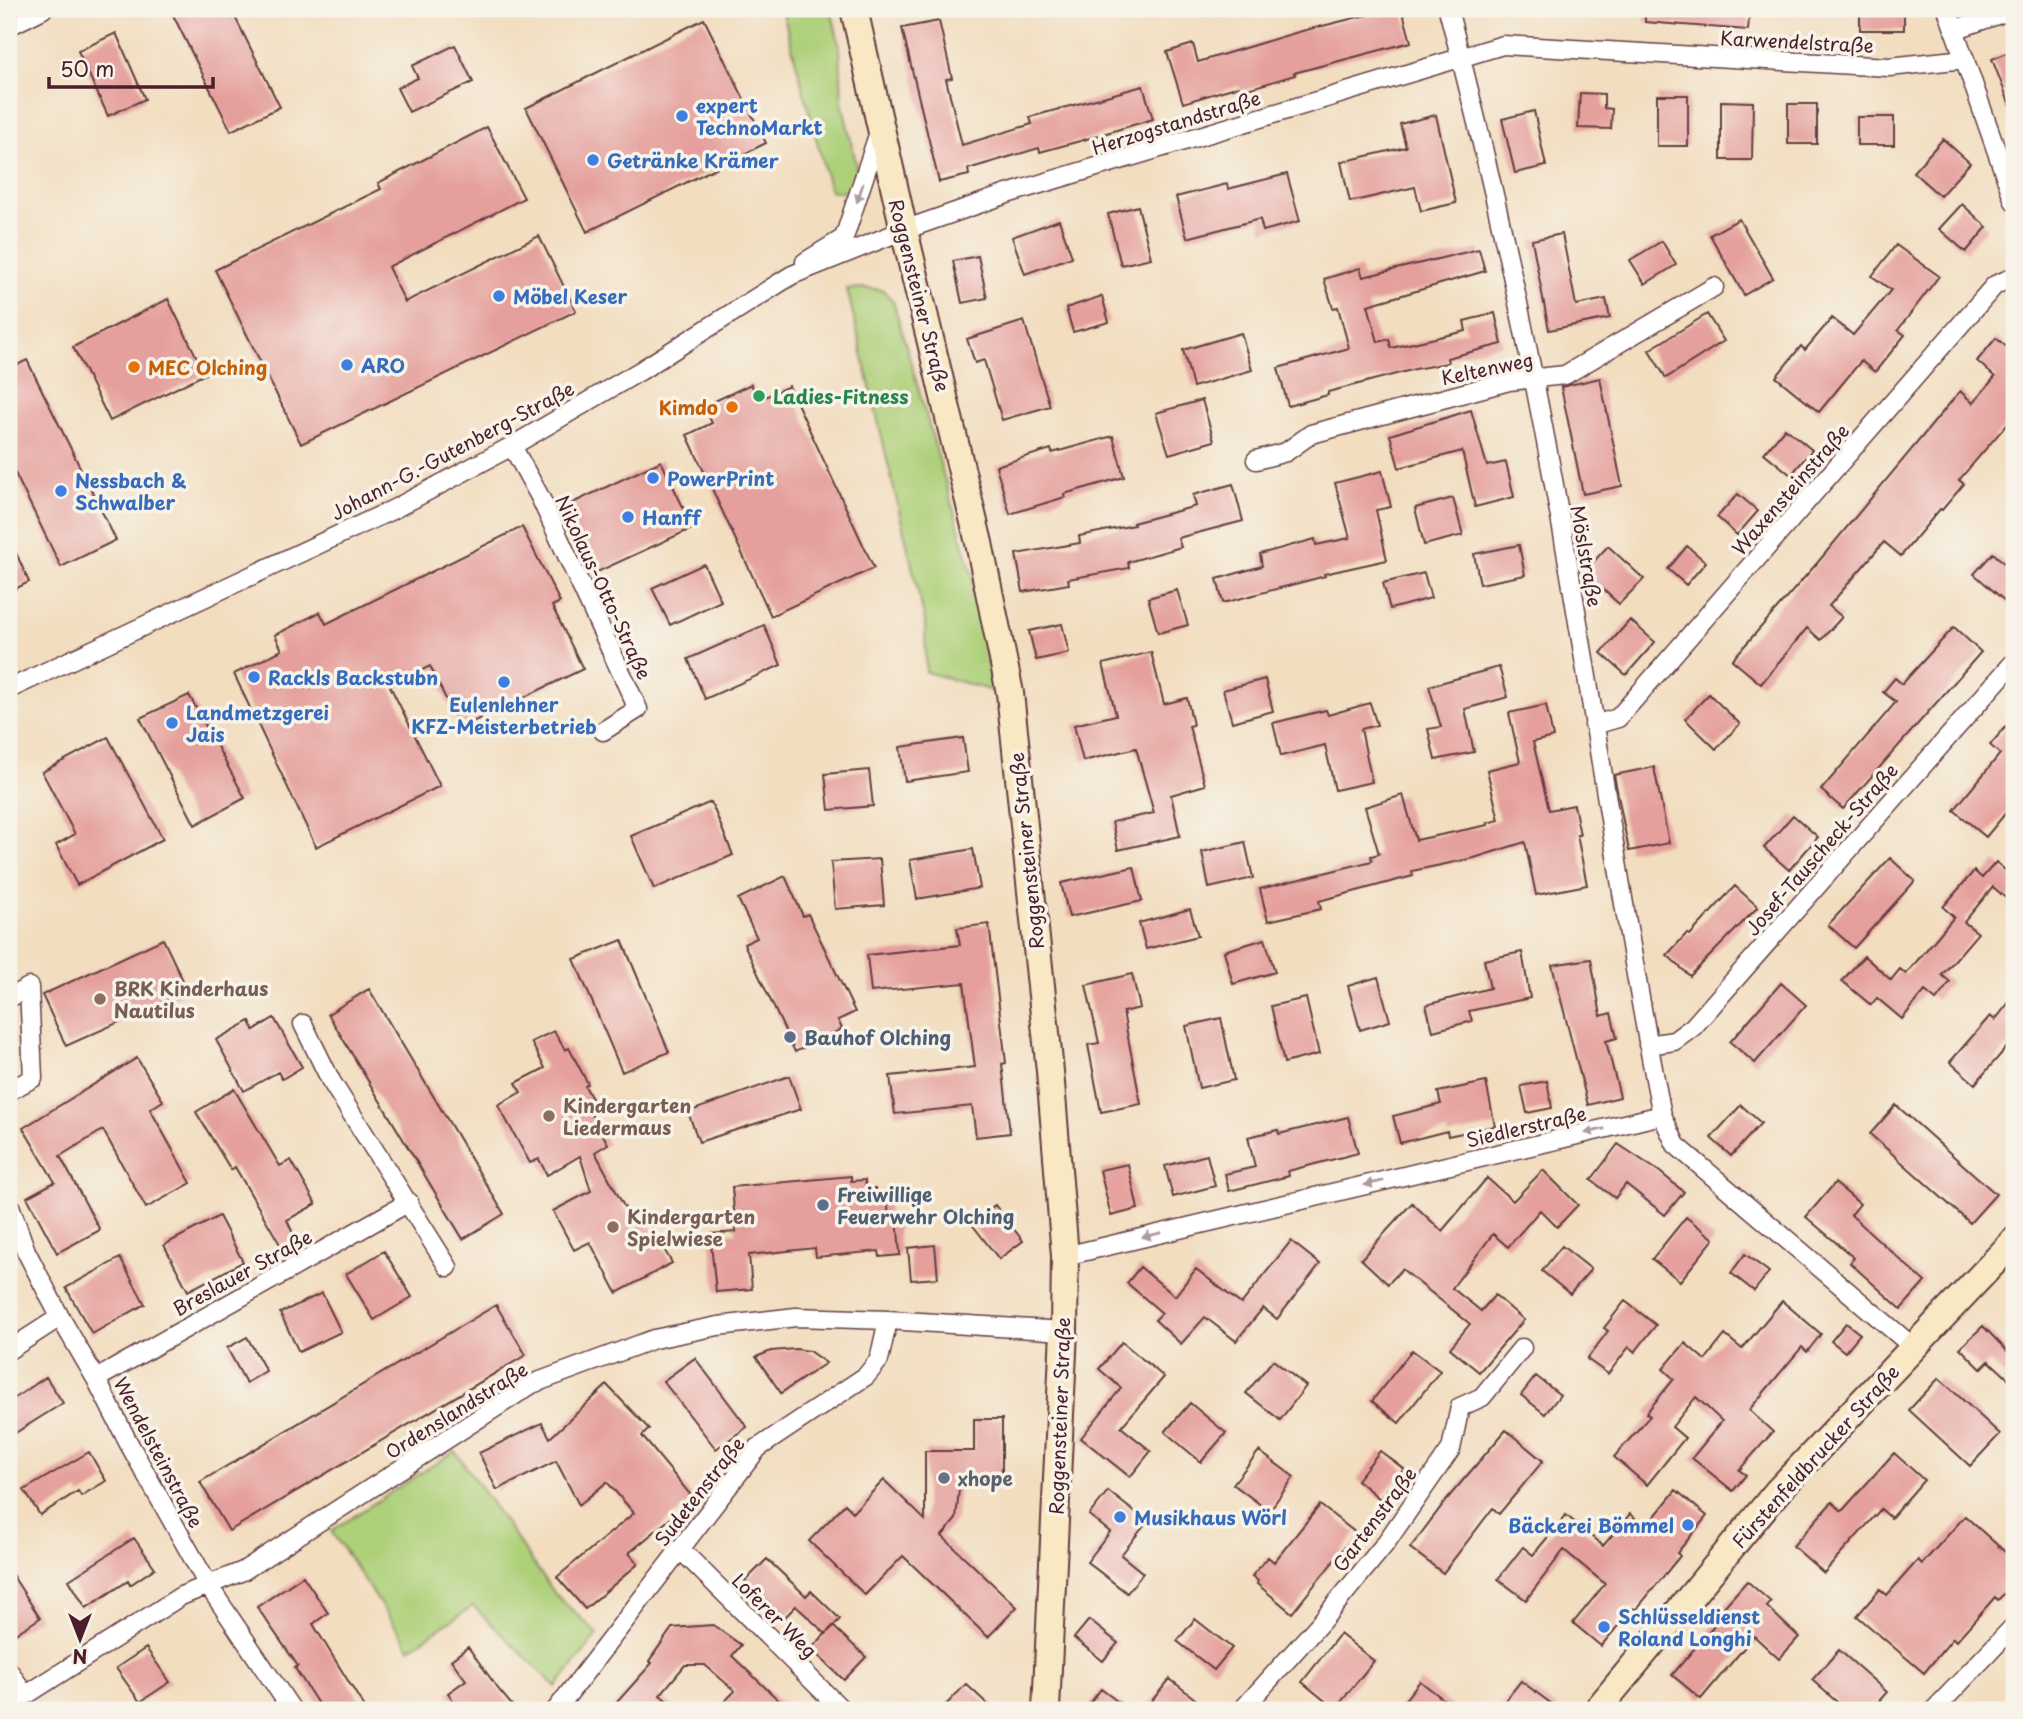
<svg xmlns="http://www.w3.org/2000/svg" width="2023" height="1719" font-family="'Playpen Sans',sans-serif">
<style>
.green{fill:#add079;stroke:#7c7852;stroke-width:2}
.building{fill:#e5a09d}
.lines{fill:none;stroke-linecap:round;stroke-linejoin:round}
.street-casing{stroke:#633c41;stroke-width:21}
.secondary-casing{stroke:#633c41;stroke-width:30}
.street{stroke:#fff;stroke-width:18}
.secondary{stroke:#f8e8c3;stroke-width:26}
.oneway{fill:#ae9aa0}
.shop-dot{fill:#3f7fe0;stroke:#f7f3e8;stroke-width:2.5}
.food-dot{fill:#e8710a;stroke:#f7f3e8;stroke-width:2.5}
.leisure-dot{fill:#2e9e5b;stroke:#f7f3e8;stroke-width:2.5}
.education-dot{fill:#8d6e63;stroke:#f7f3e8;stroke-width:2.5}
.service-dot{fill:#5c6f8a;stroke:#f7f3e8;stroke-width:2.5}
.worship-dot{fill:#6b7280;stroke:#f7f3e8;stroke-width:2.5}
.labels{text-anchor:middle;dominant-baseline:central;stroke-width:7;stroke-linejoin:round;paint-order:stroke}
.street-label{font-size:19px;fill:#4a1f2b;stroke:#f7f3e8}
.shop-label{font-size:19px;font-weight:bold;fill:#366cbe;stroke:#f7f3e8;text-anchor:start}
.food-label{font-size:19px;font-weight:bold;fill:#c56008;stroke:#f7f3e8;text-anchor:start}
.leisure-label{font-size:19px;font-weight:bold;fill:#27864d;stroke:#f7f3e8;text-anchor:start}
.education-label{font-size:19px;font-weight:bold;fill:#785e54;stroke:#f7f3e8;text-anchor:start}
.service-label{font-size:19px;font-weight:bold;fill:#4e5e75;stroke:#f7f3e8;text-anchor:start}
.worship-label{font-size:19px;font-weight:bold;fill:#5b616d;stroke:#f7f3e8;text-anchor:start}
</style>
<rect width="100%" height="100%" fill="#f7f3e8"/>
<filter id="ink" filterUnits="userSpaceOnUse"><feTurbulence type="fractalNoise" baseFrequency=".0143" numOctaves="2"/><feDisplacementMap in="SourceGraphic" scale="14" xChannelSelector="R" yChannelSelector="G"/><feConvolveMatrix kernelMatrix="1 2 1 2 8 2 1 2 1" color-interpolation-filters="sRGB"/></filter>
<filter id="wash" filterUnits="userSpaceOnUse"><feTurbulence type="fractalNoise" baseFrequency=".00686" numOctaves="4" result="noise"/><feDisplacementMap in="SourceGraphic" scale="28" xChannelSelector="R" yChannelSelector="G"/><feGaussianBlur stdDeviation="1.57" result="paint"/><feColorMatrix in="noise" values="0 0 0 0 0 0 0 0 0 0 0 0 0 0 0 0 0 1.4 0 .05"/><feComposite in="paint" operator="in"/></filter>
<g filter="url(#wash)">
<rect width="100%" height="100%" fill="#f2ddbf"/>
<path class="green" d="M782,9h49l9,39 2,54 14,61v24l-6,5 -20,-1z
M865,288l18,2 10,11 80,276 20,114 -67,-19 -1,-51 -78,-332z
M455,1451l100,143 43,40 -42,53 -83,-81 -63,42 -79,-117z"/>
<g id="blocks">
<path class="building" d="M170,9h61l49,98 -49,24z
M1370,9h32l9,33 -117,31 1,2 -54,16 -2,-5 -56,17 -16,-51 26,-8 5,18 100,-30 73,-18z
M1645,9h105l-2,21 -103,-8z
M1860,9h44v21h-44z
M704,19l62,124 -179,89 -61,-124z
M939,21l13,57 -6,1 16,66 70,-21 -2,-7 113,-31 10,33 -73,22 -40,11 -1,-4 -71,21 1,6 -30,7 -37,-154z
M116,33l29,66 -37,17 -30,-65z
M455,45l18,37 -64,30 -12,-24 21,-10 -6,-12z
M2014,50v63h-1l-21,-54z
M1580,93l24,1v14l8,1 -1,20 -33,-1z
M1657,95h31v51h-31z
M1721,101l32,1 -1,58h-31z
M1788,104h29v40h-29z
M1534,111l12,55 -31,7 -13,-54z
M1436,115l20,88 -35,8 -6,-24 -65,15 -9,-40 65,-15 -6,-23z
M1857,117h37v28h-37z
M487,127l37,71 -136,69 17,35 134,-66 37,75 -275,133 -86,-174 166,-81 -3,-6z
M1943,139l27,24 -30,33 -27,-24z
M1287,174l13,47 -37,10 -3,-12 -73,19 -11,-41 51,-13 1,5z
M1962,204l25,23 -21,25 -27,-23z
M1138,206l13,52 -30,7 -13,-51z
M1739,219l34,59 -29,17 -34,-60z
M1059,220l13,37 -47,17 -13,-37z
M1562,234l14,71 30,-6 4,19 -61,12 -17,-90z
M1662,241l14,24 -31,19 -15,-24z
M1896,245l43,31 -41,54 7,5 -30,37 -14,-11 -42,51 -43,-35 25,-31 4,4 27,-32 21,17 38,-45 -19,-14z
M1479,249l6,22 -117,34 10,37 11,-3 2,9 75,-17 -2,-10 31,-8 7,31 -55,14 1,5 -33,6 -87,23v3l-40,11 -10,-38 71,-20 -11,-41 -5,1 -9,-29 36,-11 3,9z
M978,256l9,42 -25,5 -9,-42z
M1102,296l7,26 -36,10 -7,-24z
M168,299l37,75 -95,47 -37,-74z
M1707,314l17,27 -58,37 -17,-28z
M1024,321l26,85 -48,14 -18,-60 -9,3 -8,-24z
M1241,333l11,37 -59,17 -10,-37z
M1996,338l18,15v63l-55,64 5,4 -22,26 -2,-1 -39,47 -17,-14 -55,64 13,11 -21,23 -14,-12 -46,56 -29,-24 86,-98 142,-171 13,12 22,-26 -18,-16z
M27,360l89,180 -55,27 -52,-106v-92z
M1600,378l22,108 -39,8 -22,-107z
M751,384l8,16 30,-14 85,182 -103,48 -84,-181 25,-12 -8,-17z
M1202,400l12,41 -45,13 -13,-41z
M1471,410l16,56 19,-4 8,35 -39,10 -13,-56 -63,17 -9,-33z
M1785,428l27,22 -21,25 -27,-22z
M1113,436l11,41 -60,17 1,3 -55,17 -14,-48 55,-17 1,4z
M661,461l32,67 -98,45 -31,-66z
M1382,471l9,36 -15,3 11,50 -63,14 1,2 -102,27 -6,-24 45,-13 -2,-12 55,-15 1,6 34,-7 -15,-55z
M1233,484l10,37 -65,17 3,9 -53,15 1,6 -61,11 1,5 -46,8 -7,-38 64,-11 -1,-7 55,-11 -1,-2 63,-17 -3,-11z
M1738,494l20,17 -21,24 -20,-18z
M1453,498l10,37 -39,10 -9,-37z
M522,527l38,75 -8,4 31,63 -123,59 -30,-62 -40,20 50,100 -124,61 -82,-173 48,-24 -7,-15 45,-23 6,12z
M9,537l20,45 -20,10z
M1519,545l6,30 -45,9 -6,-30z
M1608,546l36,33 -25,25 -35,-32z
M1687,546l19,16 -20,23 -18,-16z
M1993,553l21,19v37l-40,-35z
M704,564l17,37 -51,24 -18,-37z
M1424,573l7,25 -41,11 -7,-26z
M1177,590l11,35 -30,8 -10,-35z
M1630,620l25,22 -29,33 -25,-22z
M1062,624l7,29 -33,7 -7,-29z
M764,625l17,40 -76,34 -17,-40z
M1954,627l27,25 -138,157 -22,-19 75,-88 -13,-10 12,-14 7,6z
M1151,652l13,52 23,-6 6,27 -4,1 16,59 -34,10 9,41 -62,14 -6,-28 42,-9 -18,-65 -53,13 -9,-36 42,-10 -13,-51z
M1499,667l9,30 -43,12 9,43 -39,8 -7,-31 13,-2 -12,-41z
M1265,679l8,32 -41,11 -9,-32z
M1709,694l31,30 -24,25 -31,-30z
M189,695l56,103 -50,27 -55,-107z
M1370,703l7,22 -16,4 11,53 -37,8 -10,-45 -44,11 -8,-33 53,-13 2,5z
M1546,705l7,32 -20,5 16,68 25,-5 6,30h-3l10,50 -51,10 -11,-53 -51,16 -62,13 1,5 -94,25 2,8 -53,12 -8,-32 112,-28 -1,-5 8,-2 -14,-47 38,-12 13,45 72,-15 -1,-2 12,-3 -12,-50 33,-8 -11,-49z
M2014,717v86l-28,34 -32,-27 46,-56 -10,-9z
M108,737l55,102 -86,46 -21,-40 19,-11 -33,-62z
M963,738l5,34 -63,9 -5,-34z
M1654,767l15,76 -40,8 -15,-76z
M869,770l4,36 -44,4 -4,-36z
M711,802l22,53 -79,34 -23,-53z
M1793,815l25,22 -29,33 -25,-22z
M1245,842l8,36 -44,10 -7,-36z
M973,849l7,39 -63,11 -7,-39z
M1890,858l25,23 -61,67 -26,-23z
M880,859l4,46 -49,4 -4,-47z
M1996,862l18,16v12l-7,9 -14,-12 -29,35 14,11 -36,42 8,7 -14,18 -11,-9 -23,28 -25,-21 -6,7 -29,-24 22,-25 27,24 9,-11 6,5 48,-57 -11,-10 31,-36 8,7z
M1134,867l8,34 -73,16 -8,-34z
M785,876l18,40 5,-2 47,98 -17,8 4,9 -47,23 -51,-108 13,-6 -19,-39z
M1735,886l23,21 -68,69 -23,-21 20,-22 3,2z
M1190,909l8,27 -52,13 -7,-26z
M989,924l17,139 -4,1 8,69 -34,4 -4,-31 -77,8 -5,-38 85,-9 -11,-84 -93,9 -4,-37 93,-10 -3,-17z
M163,939l25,52 -122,55 -24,-51z
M1265,939l10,33 -42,12 -9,-33z
M622,940l47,112 -47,20 -48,-113z
M1522,952l8,46 -61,13 3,10 -39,10 -7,-26 64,-17 -6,-28z
M1591,959l10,57 10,-3 6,25 -11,3 14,56 -32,8 -36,-140z
M1132,974l8,34 -17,4 18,92 -40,8 -13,-67 11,-2 -13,-58z
M1378,977l12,44 -30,9 -12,-44z
M1781,983l25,22 -51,58 -25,-21z
M369,989l135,225 -41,25 -135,-225z
M2014,996v43l-39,45 -25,-22 40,-46 5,4z
M1306,998l13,56 -35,9 -13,-57z
M274,1018l28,49 -20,12 -4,-7 -34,19 -28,-51 34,-19 4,9z
M1221,1018l13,62 -35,8 -13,-62z
M554,1031l11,19 4,-2 19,36 -3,2 12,22 -7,4 18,32 -13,8 40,75 13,-6 24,42 -55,30 -27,-51 -16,8 -21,-39 38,-20 -11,-35 -33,19 -8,-16 -9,4 -32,-58 23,-13 -5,-9 29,-15 -14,-26z
M137,1058l26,43 -13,8 41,74 -45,25 -43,-78 -43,26 40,74 -43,23 -30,-56 28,-15 -32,-54z
M789,1076l12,33 -102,33 -11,-30z
M1547,1081l5,27 -25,5 -6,-27z
M1486,1082l9,44 -47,10 -1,-5 -47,12 -7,-27 48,-12 -3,-12z
M234,1089l46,77 11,-6 25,44 -29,16 8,18 -14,8 -46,-79 -4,3 -35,-58z
M1741,1105l20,18 -30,33 -20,-18z
M1896,1105l100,89 -26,29 -100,-89z
M1348,1117l10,36 -70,18 1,5 -60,15 -4,-17 30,-7 -7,-30 30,-7 1,4z
M1618,1144l42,28 24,20 -19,23 -39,-31 -11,14 -24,-18z
M1207,1155l8,31 -42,11 -8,-31z
M1128,1164l10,45 -27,7 -11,-46z
M1543,1170l35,35 -21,22 -17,-17 -32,37 -15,-13 -41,54 29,23 14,-16 29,25 -45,52 -29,-24 20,-24 -68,-55 -14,15 -27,-25 51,-56 30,28 45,-53 26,23z
M851,1176v5l14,-1 1,9 9,-1 1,11 11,-1 2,18h8l3,39 -20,2 -1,-6 -63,6 -1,-9 -66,7 3,34 -36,3 -6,-58 26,-2 -4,-45z
M1835,1183l25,21 -9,11 74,67 -24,27 -51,-46 4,-5 -48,-41z
M995,1205l28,36 -24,18 -28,-36z
M219,1216l24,46 -55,29 -24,-46z
M1686,1217l28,22 -34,42 -28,-22z
M1291,1241l29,23 -43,55 -14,-11 -27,33 -31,-24 -24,27 -26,-24 7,-7 -35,-30 13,-16 35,29 21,-27 45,35z
M935,1245l3,33 -27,2 -3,-32z
M1562,1246l29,23 -21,25 -28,-23z
M384,1251l28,46 -38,23 -28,-46z
M1745,1254l24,18 -15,19 -23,-18z
M120,1258l25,46 -53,30 -26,-46z
M322,1293l19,39 -42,20 -19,-39z
M1625,1301l31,24 -21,27 -6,-5 -21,27 -21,-15 21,-28 -4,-3z
M1782,1301l39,33 -14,18 -5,-5 -53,63 24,22 -34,38 7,5 -13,16 -41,-33 30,-37 -26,-24 -24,30 13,11 -38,47 -33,-28 36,-41 -4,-3 28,-34 -11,-10 22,-26 20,17 20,-25 17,14z
M496,1305l30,50 -297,176 -29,-49z
M1846,1323l14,11 -15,18 -14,-11z
M1983,1326l31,32v26l-25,-23 -8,8 -21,-21z
M247,1337l19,34 -20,12 -19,-35z
M1122,1342l42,35 -43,50 30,24 -21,26 -49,-39 40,-50 -22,-19z
M796,1349l13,2 17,12 -45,30 -25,-36 15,-6z
M1412,1350l28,21 -41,52 -27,-22z
M695,1358l52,69 -31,22 -53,-68z
M1273,1360l33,26 -26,34 -34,-27z
M1536,1376l24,19 -15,19 -24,-19z
M46,1377l17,26 -54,34v-35z
M1939,1378l61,56 -30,32 -61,-56z
M607,1385l42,44 -7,7 52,63 -65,54 9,11 -53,45 -28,-32 77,-64 -27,-31 -28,23 -23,-44 -59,29 -18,-37 63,-30 8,15z
M1190,1403l36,30 -25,29 -36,-30z
M974,1419h28v62l-42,-2 -4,40 -14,17 75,71 -29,30 -85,-81 -38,39 -56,-54 36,-37 8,8 31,-32 41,40v-69h49z
M1506,1430l37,31 -44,53 -6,-6 -50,65 -33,-25 37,-49z
M1259,1451l35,26 -25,34 -36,-27z
M1380,1451l24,18 -24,30 -23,-19z
M89,1452l17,29 -25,15 -3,-5 -38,24 -16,-25z
M1894,1453l30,27 -33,38 -10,-9 -57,64 -31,-27 39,-44 10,9z
M1676,1490l31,26 -30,37 3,3 -44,54 -3,-2 -32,38 -28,-23 32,-39 -41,-34 -38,50 -28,-21 25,-32 10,8 33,-40 37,31 27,-32 16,13z
M1108,1491l39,31 -26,33 22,18 -16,20 -40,-31 23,-30 -21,-17z
M1320,1505l36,28 -64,80 -35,-29 1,-3 -6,-5 16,-19 6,5z
M1965,1516l49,44v23l-16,17 -3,-3 -39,44 -3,-3 -29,35 -67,-57 23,-27 7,6 31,-35 4,4z
M134,1538l21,30 -25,17 -2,-4 -42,27 -17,-28z
M767,1559l39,37 5,-5 29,28 -14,15 -30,-28 -12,12 -39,-37z
M9,1570l31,48 -31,20z
M303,1576l25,37 -15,11 53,86h-44l-27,-42 3,-2 -41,-59z
M1747,1581l24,21 -4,5 32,30 -20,22 -25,-23 -53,63 -29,-24 54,-64 -3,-3z
M1195,1619l37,29 -18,22 -37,-29z
M1089,1620l29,23 -15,18 -29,-23z
M713,1625l28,20 -9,11 57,54h-73l19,-19 -30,-26h-20l-25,30 18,15h-68l42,-47 -3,-2 23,-33z
M833,1626l33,31 -22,23 -33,-31z
M1340,1634l34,27 -39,48 -33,-27z
M468,1647l31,43 17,20h-56l-12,-17 18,-13 -15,-20z
M146,1648l24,34 -30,20 -24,-34z
M1839,1650l48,42 -16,18h-25l-34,-30z
M1170,1679l39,31h-65z
M1420,1681l37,29h-60z
M1521,1681l39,29h-62z
M966,1684l28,26h-53z
M1101,1689l28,21h-44z"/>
</g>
</g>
<g filter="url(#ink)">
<use href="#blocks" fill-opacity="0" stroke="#633c41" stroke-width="2"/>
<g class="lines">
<defs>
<path id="street" d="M1448,9c45,169 82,341 113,514 35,197 62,395 101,592l14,30 237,202
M1947,9l67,192
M9,26l34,-17
M1954,30l60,-21
M805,262l39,-24 35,-106
M512,446l28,51 98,212 -35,22
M1256,460l30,-8 25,-18 198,-53 56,-6 149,-88
M9,689l385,-180 118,-63 128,-75 152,-96 112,-45 103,-36 496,-149 386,22 76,-8
M1594,725l24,-7 377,-433 19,-8
M9,998l20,-11 4,91 -24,13
M303,1024l28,57 117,186
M1648,1045l26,-4 19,-14 321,-365
M9,1203l17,48 34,66 36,62 32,63 80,143 84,125
M1065,1256l597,-141
M9,1350l51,-33
M96,1379l313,-177
M680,1549l162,161
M9,1671l16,24
M9,1706l172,-110 62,-25 289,-187 122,-45 64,-13 78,-9 92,3 176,11
M556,1710l202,-262 108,-72 13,-16 9,-40
M1242,1710l79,-88 64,-78 66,-95 9,-42 22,-10 40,-49
M1934,1710l80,-84"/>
<path id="secondary" d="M854,9l50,221 75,313 31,150 40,378 15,185 -1,75 -18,379
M1597,1710l180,-218 237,-251"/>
</defs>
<use href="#street" class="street-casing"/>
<use href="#secondary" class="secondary-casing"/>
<use href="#street" class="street"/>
<use href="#secondary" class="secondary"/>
</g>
<defs><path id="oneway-solid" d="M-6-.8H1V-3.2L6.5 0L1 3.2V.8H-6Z" transform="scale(1.75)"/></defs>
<g class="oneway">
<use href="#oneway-solid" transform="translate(860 193) rotate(108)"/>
<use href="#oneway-solid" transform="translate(1595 1131) rotate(167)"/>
<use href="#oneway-solid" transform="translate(1374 1183) rotate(167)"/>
<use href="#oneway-solid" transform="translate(1152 1235) rotate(167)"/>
</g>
</g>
<g class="shop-dot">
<circle cx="682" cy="116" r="7"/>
<circle cx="593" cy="160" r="7"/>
<circle cx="499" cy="296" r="7"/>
<circle cx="347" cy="365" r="7"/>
<circle cx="653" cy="478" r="7"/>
<circle cx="61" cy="491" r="7"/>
<circle cx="628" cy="517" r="7"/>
<circle cx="254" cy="677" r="7"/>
<circle cx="504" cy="682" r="7"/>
<circle cx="172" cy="723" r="7"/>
<circle cx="1120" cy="1517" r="7"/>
<circle cx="1688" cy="1525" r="7"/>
<circle cx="1604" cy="1627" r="7"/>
</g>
<g class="food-dot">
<circle cx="134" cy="367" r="7"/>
<circle cx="732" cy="407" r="7"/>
</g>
<circle class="leisure-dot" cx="759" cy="396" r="7"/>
<g class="education-dot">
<circle cx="100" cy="999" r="7"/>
<circle cx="549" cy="1116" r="7"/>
<circle cx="613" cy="1227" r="7"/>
</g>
<g class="service-dot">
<circle cx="790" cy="1037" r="7"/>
<circle cx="823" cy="1205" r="7"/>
</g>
<circle class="worship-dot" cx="944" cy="1478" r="7"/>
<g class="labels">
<g class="street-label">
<text transform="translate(1797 41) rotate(3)">Karwendelstraße</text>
<text transform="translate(1176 122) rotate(-17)">Herzogstandstraße</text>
<text transform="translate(920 295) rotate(76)">Roggensteiner Straße</text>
<text transform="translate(1487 368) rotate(-12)">Keltenweg</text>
<text transform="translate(452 450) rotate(-28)">Johann-G.-Gutenberg-Straße</text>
<text transform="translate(1790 489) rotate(-49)">Waxensteinstraße</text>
<text transform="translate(1587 556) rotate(80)">Möslstraße</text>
<text transform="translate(604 587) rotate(65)">Nikolaus-Otto-Straße</text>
<text transform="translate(1821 849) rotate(-49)">Josef-Tauscheck-Straße</text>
<text transform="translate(1026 851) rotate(-96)">Roggensteiner Straße</text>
<text transform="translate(1526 1126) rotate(-13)">Siedlerstraße</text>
<text transform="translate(242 1272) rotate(-29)">Breslauer Straße</text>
<text transform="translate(456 1410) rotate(-32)">Ordenslandstraße</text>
<text transform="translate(1059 1416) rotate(-88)">Roggensteiner Straße</text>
<text transform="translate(159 1452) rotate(62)">Wendelsteinstraße</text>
<text transform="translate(1815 1456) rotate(-48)">Fürstenfeldbrucker Straße</text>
<text transform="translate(699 1491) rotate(-52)">Sudetenstraße</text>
<text transform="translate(1374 1519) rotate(-53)">Gartenstraße</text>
<text transform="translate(775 1615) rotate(45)">Loferer Weg</text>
</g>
<g class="shop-label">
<text x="696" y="105">expert<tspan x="696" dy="22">TechnoMarkt</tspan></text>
<text x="607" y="160">Getränke Krämer</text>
<text x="513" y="296">Möbel Keser</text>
<text x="361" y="365">ARO</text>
<text x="667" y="478">PowerPrint</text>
<text x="75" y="480">Nessbach &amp;<tspan x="75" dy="22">Schwalber</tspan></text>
<text x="642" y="517">Hanff</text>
<text x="268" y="677">Rackls Backstubn</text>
<text x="504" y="704" text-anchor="middle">Eulenlehner<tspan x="504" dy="22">KFZ-Meisterbetrieb</tspan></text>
<text x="186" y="712">Landmetzgerei<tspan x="186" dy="22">Jais</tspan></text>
<text x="1134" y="1517">Musikhaus Wörl</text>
<text x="1674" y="1525" text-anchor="end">Bäckerei Bömmel</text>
<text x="1618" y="1616">Schlüsseldienst<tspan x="1618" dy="22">Roland Longhi</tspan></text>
</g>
<g class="food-label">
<text x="148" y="367">MEC Olching</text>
<text x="718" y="407" text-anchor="end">Kimdo</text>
</g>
<g class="leisure-label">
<text x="773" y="396">Ladies-Fitness</text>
</g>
<g class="education-label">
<text x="114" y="988">BRK Kinderhaus<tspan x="114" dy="22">Nautilus</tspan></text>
<text x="563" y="1105">Kindergarten<tspan x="563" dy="22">Liedermaus</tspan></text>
<text x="627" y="1216">Kindergarten<tspan x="627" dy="22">Spielwiese</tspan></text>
</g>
<g class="service-label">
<text x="804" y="1037">Bauhof Olching</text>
<text x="837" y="1194">Freiwillige<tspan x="837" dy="22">Feuerwehr Olching</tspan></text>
</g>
<g class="worship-label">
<text x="958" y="1478">xhope</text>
</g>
</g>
<rect width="2023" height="1719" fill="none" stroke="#f7f3e8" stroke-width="35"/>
<g transform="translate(80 1639) rotate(180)" stroke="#f7f3e8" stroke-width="5" paint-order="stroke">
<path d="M0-5L12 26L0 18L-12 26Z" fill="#4a1f2b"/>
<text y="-10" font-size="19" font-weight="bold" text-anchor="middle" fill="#4a1f2b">N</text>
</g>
<path d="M49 77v10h164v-10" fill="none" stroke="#4a1f2b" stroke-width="3.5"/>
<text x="60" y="77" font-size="21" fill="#4a1f2b" stroke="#f7f3e8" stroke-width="5" paint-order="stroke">50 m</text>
</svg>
